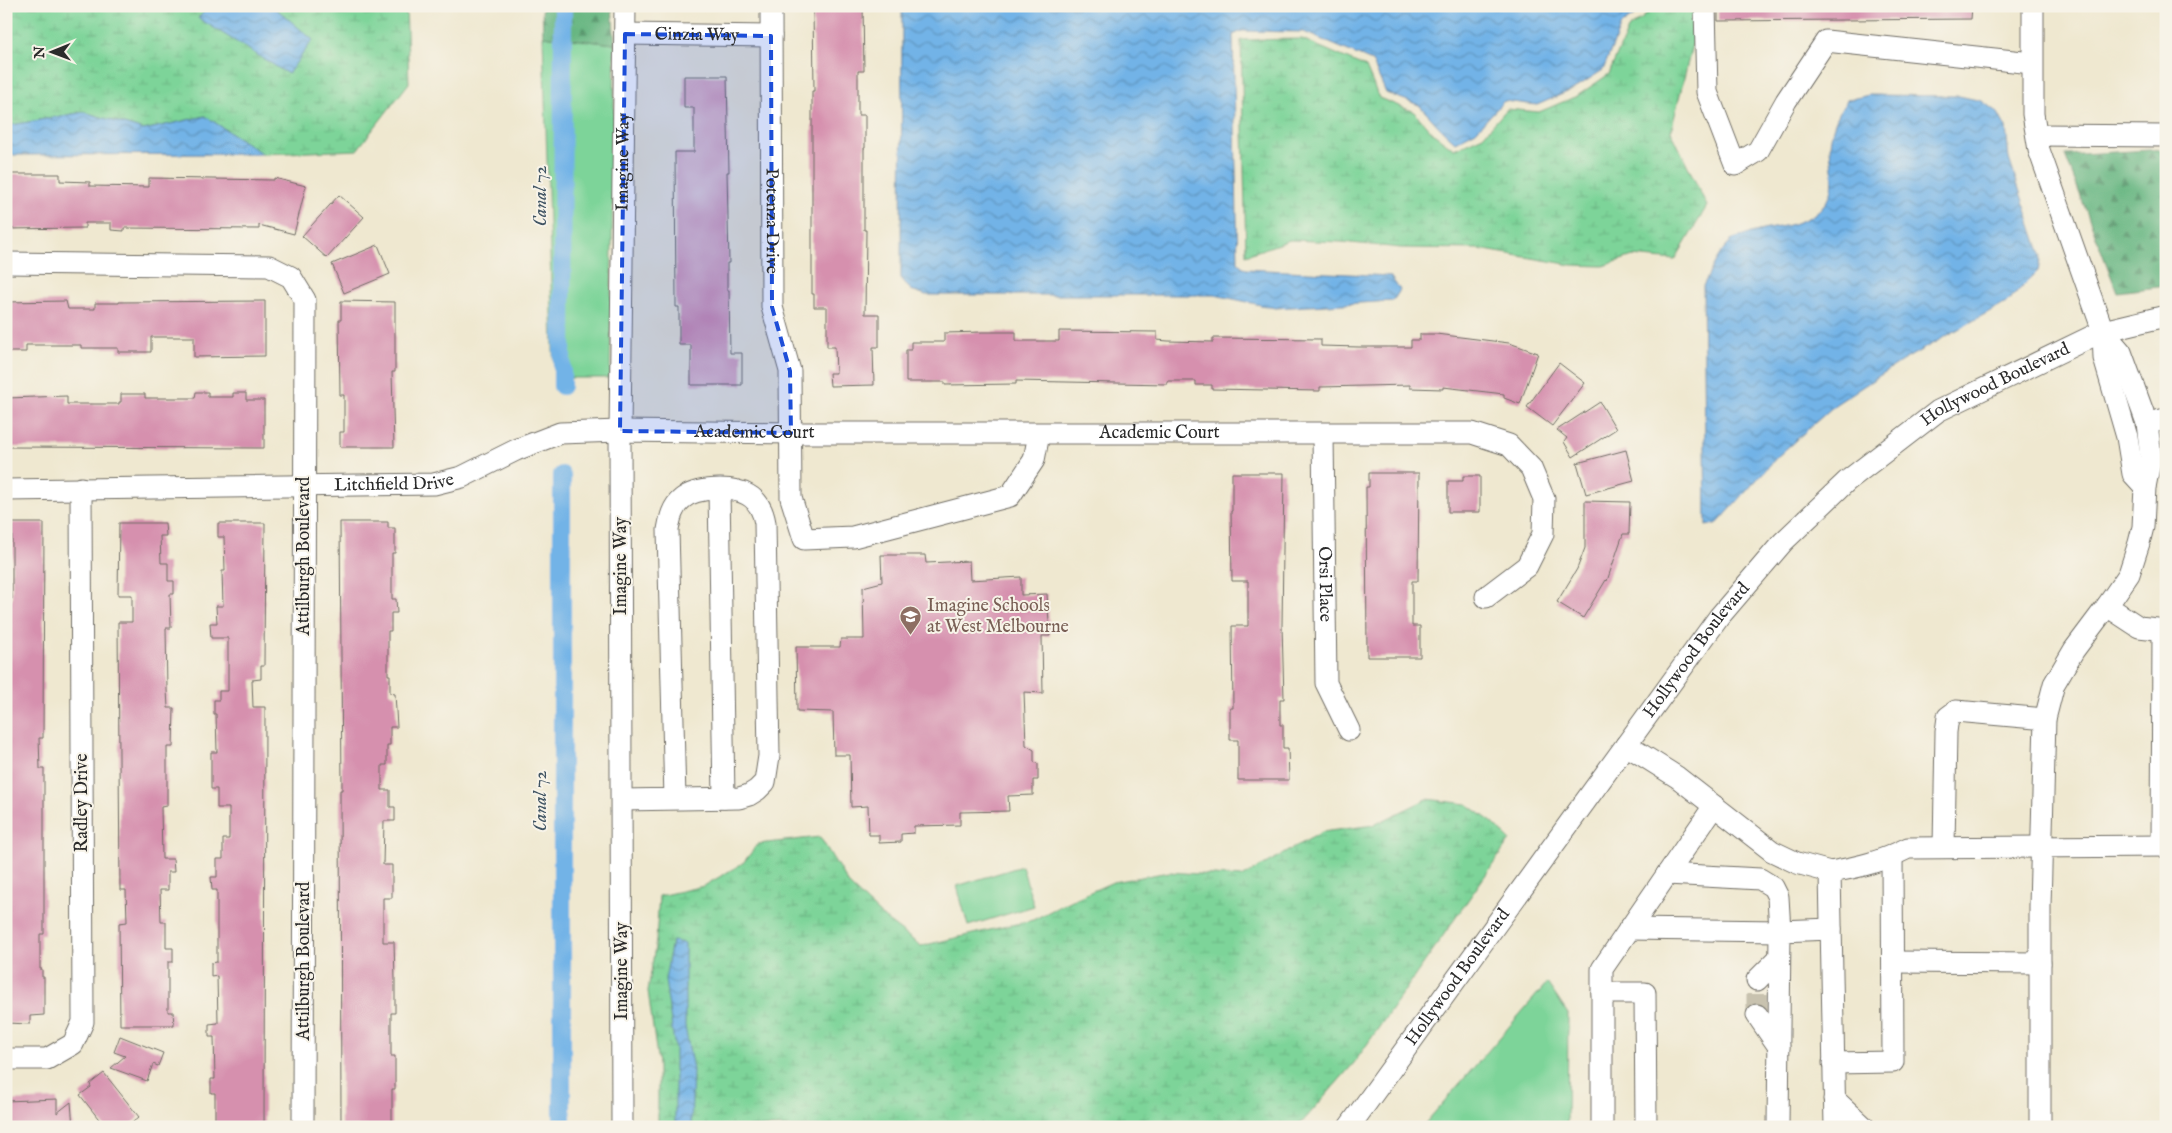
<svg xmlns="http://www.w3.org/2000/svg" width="2172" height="1133" font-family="'IM FELL English',serif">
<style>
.green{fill:#7dd499;stroke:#548062}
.forest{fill:url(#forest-firs);stroke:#487056}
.wetland{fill:url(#wetland-marsh);stroke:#548062}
.water{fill:url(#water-waves);stroke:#4e6f89}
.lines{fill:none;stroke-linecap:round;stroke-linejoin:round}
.canal{stroke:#72b3e7;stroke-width:18}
.building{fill:#d690ae}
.minor-tunnel{stroke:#c8c2af;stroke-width:21;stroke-dasharray:21 11;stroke-linecap:butt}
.minor-casing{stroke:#706d65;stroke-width:23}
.minor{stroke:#fff;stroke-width:21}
.marked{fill:#1d4ed8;fill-opacity:0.2;stroke:#1d4ed8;stroke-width:4;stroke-dasharray:10 6;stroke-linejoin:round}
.labels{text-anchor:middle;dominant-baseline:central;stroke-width:4;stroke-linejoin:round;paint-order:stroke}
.street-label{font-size:18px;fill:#2b2b2b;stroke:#f7f3e8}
.education-label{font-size:18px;fill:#785e54;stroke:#f7f3e8;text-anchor:start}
.water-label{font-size:19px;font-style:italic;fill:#405463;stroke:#f7f3e8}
</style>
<defs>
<pattern id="forest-firs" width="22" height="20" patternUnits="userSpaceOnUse" patternTransform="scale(1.25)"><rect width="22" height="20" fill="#66b681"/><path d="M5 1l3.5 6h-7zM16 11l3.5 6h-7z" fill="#54946a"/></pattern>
<pattern id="wetland-marsh" width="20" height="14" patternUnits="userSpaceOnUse" patternTransform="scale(1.25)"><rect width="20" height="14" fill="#7dd499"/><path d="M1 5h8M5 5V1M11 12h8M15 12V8" fill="none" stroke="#6cb684"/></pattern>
<pattern id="water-waves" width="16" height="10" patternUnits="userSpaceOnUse" patternTransform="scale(1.25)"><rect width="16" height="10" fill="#72b3e7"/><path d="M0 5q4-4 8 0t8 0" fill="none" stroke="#5e92bb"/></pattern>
</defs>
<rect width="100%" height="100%" fill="#f7f3e8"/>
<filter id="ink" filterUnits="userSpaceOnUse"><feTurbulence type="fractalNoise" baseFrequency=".02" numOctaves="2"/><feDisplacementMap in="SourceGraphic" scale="10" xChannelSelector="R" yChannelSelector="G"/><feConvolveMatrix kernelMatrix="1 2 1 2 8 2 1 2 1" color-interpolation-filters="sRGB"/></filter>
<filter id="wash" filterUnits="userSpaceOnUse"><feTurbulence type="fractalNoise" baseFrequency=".0096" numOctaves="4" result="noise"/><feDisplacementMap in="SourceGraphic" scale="20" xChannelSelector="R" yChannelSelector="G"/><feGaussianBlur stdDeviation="1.12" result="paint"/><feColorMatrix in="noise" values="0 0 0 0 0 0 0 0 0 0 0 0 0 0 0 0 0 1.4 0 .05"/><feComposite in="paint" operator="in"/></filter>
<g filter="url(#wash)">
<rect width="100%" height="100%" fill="#efe8d0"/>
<path class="green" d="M543,36l72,8 -5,334h-56z
M1022,866l12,40 -66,20 -11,-40z
M1547,983l21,31 -1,113h-145z"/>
<path class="forest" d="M542,6h70l3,38 -72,-8z
M2166,149v137l-49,6 -52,-137z"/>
<path class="wetland" d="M6,6h400l3,77 -52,67 -94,4 -58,-38 -61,14 -60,-18 -78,14z
M1650,6h45v27l-24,98 36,75 -32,54 -42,-4 -30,10 -31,-1 -93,-16 -78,-1 -60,-6 -51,-2 -44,15 -5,-215 61,-1 64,28 13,31 35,14 21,23 19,14 29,-13 24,-27 32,3 38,-16 32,-22 19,-45 17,-13z
M1427,799l40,5 26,19 17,17 -156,223 -56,64h-640v-63l-10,-73 8,-51 3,-44 45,-10 39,-23 15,-19 62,-7 30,49 35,33 36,27 112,-26 37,-19 43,-19 56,-10 73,5 80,-45 52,-7z"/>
<path class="water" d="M210,6h63l40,34 -25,34 -90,-56z
M902,6h739l-3,7 -17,12 -18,45 -31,20 -35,15 -33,-4 -28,30 -21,11 -14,-13 -22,-24 -33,-12 -14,-32 -68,-29 -62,-1 -9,4 5,228 8,6 144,7 10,14 -7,11 -118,7 -60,-13h-289l-15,-5 -10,-12z
M1869,95l90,1 23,5 16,12 8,15 3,31 32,96 -3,16 -30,30 -106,60 -66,43 -59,53 -59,66 -12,3 -3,-240c8,-15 16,-35 29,-46 3,-2 7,-3 11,-4 30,-13 64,-4 85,-37 11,-18 -1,-42 3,-61 2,-14 8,-26 16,-38z
M84,112l60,18 61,-14 58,38 -257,1v-29z
M672,941l13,2v83l8,44 -2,57h-16v-78l-10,-69z"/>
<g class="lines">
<path class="canal" d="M562,386l1,-380
M562,475v652"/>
</g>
<g id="blocks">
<path class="building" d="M813,6h50l1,65h-6v44h7v33h-1v82h2l-1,84h14v33h-6l1,38 -44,1 -1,-13h7l-1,-26h-8v-40h-13v-13h-2v-203h2z
M1718,6h254l-1,13 -253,2z
M684,76h43l2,96h-2l2,91h-2v27h2l1,63h12v32h-51v-40h-12v-38h-3l-1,-155h19v-44h-10z
M6,174h54v7l30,1v4l59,1v-9l125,2v-2l32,8 -12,48 -35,-9v4l-135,-1v3l-13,-1v-7h-26v5l-79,1z
M339,195l25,22 -37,41 -25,-22z
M378,245l12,29 -46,19 -12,-29z
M66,301l2,8h27v-6h24v-1l146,-1v55l-71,1v-20h-43v15h-33v-4h-37v-3h-55v7h-20v-50z
M341,301l54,1v70h-3l2,75h-54v-15h4v-37h-4l-1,-75h2z
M1059,331l98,1v8l11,1 45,1v-4l108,1v7l38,1h52v-7h9v-6h16l73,9 29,10 -18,51 -16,-6v-4l-61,-7v2l-33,-1v-3l-90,2v4l-108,-2v-4h-16v-4h-29v3l-151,-3v3l-71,1v-3h-39v-32h5v-8h33v-9l39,-1h33v9h43z
M1559,363l26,20 -33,43 -25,-19z
M196,392h12v5h25v-4h13v7h18v48l-258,-1v-49l61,-2v8h52v-2h2v-8h24v4h50z
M1600,402l16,27 -43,28 -9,-15 3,-4 -10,-8z
M1626,450l8,31 -48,13 -9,-31z
M1232,473h52l-2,153 2,73h-4v26h3v23h5l1,32h-51v-40h-8v-32h3l-1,-82h16v-45h-16l-1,-70h1z
M1369,473h50l-1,108h-6v45h8v31h-53l-1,-170h3z
M1463,476h17v36h-32v-31h15z
M1585,501l45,1 -1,32h-6l-16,47 -1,-1 -23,38 -26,-16 20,-33 8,-21z
M340,522h48v6h7v25h-3v46h4l1,14h-6v18h-3v44h2v18l5,1 2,33h-7v18h-3v20h-5v25h8v17h5v14h-11l-1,44h9v33h-9v44h11l1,38v33h-4v43h4v33h-3v38h-51l-1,-337h2z
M12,523h32l-1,215h-4l1,31h4v165h-4v35h2v8h2v38l-14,1v8l-24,-1v-424h6z
M119,523h46l1,13h-6l1,27h7v18h6v13h-4l1,34h-5l1,62 1,18h6l-1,39h-6v59l-6,1 1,52h11l1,13h-6v18h-8l1,32h5v26h7v14h-5v50h5l1,13h-54l-1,-102 8,-1 -1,-32h-6l-2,-268h14v-27h-14z
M218,523h47l-1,143h-3v13l-9,1 1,27h12l-1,420h-49v-34h-4v-14h4l-1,-42h-5v-13l9,-1 -1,-47 -6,1v-14l6,-1v-72h-5l-1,-13h6v-18h6v-20h6v-31h-12v-19h-6v-37h6l-1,-38h-2v-14h5v-9h9v-53h-17l-1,-15h7l-1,-17h7l-1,-35h3l-1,-34h-6z
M881,555h44l1,8 43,-2 1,19 51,-3v18l26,-1 3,42h-8l1,57 -19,-1 2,53 8,5v12l4,2v16h-5v15l-25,1 1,15 -49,1v13l-46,1v7l-13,1v8l-22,1v-8h-10l-1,-29 -17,1 -1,-52h-16l-1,-43 -36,-1 -1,-64h44l1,-8h23l-1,-52 19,-5z
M120,1036l43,17 -5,13 -5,-2 -6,17 -36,-13 14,-12 -11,-4z
M104,1073l35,44 -12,10h-22l-25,-32 11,-8 -1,-3z
M57,1099v14l14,-11 2,25h-67v-26z"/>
</g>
</g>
<g filter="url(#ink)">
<use href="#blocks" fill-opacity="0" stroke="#706d65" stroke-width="1"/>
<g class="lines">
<path class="minor-tunnel" d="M1757,1015v-35"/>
<defs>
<g id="minor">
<path id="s1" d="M771,6l1,301 18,64 1,127 13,41 49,-2 157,-41 24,-36 5,-26"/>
<path d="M1705,6l2,86 28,73 23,-14 28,-50 40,-60 206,22"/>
<path d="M2033,6v108l6,36 64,181 1,27 23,79 6,37 12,13"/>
<path id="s2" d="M625,34l146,2"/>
<path d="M2037,135l129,1"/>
<path d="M6,263l263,3 22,11 14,23 -2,827"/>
<path d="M2103,331l18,21 26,71 4,34 -6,30 -2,40 -4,16 -10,31 -22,32 32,21 27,3"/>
<path d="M2147,423l19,-4"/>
<path id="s3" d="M1323,434l3,249 23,47"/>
<path id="s4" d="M6,490l428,-6 28,-7 54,-27 44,-17 60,-2 171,2h681l37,12 22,23 13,31 -1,35 -16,32 -41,31"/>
<path d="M719,490l5,308"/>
<path d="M1626,745l51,32 95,74 25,12 33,9 5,255"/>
<path d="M622,800l117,-2 10,-3 8,-5 8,-8 4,-26 -4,-233c-2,-12 -6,-22 -17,-28 -15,-9 -52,-8 -66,4 -10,8 -12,20 -14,31l7,269"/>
<path d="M2162,846l1,-216"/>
<path d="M1944,847l2,-115 2,-15 8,-6 89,8"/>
<path d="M1830,872c30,-5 50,-10 78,-24l258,-2"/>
<path d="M1629,929l151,2 -2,-34 -5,-10 -13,-8 -93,-5"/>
<path d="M1893,962l147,1"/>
<path d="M1757,980l22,-22"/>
<path d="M1602,993h43l1,134"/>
<path d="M1757,1015l22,32"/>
<path d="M6,1059h41l26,-15 10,-22 -2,-534"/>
<path d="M1833,1063l60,-1 -1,-206"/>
<path d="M1834,1099l30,28"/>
<path id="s5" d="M622,1127l-2,-696 5,-425"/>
<path id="s6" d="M1349,1127l370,-510 64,-75 64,-61 91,-70 165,-80 63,-15"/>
<path d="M1602,1127v-158l112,-163"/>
<path d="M1778,1127l2,-196 51,-2"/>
<path d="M2040,1127v-221l5,-187 9,-35 20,-34 33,-44"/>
</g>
</defs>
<use href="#minor" class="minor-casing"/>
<use href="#minor" class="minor"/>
</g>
</g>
<path class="marked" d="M625,34l146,2 1,271 18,64 1,62 -171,-2z"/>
<defs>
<symbol id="school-pin" viewBox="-11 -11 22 30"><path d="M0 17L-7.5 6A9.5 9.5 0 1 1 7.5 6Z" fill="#8d6e63" stroke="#f7f3e8"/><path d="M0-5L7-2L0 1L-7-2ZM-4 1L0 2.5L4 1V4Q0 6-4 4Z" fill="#fff"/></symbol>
</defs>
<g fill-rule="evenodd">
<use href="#school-pin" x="898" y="604" width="25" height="34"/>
</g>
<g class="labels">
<g class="street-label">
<text stroke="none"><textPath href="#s2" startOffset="72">Cinzia Way</textPath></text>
<text stroke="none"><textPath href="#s5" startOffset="965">Imagine Way</textPath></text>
<text stroke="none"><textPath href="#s1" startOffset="215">Potenza Drive</textPath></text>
<text stroke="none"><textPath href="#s6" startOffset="995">Hollywood Boulevard</textPath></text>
<text stroke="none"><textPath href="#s4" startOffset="759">Academic Court</textPath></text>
<text stroke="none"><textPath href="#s4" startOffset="1164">Academic Court</textPath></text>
<text stroke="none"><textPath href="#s4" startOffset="388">Litchfield Drive</textPath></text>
<text transform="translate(304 556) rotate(-90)">Attilburgh Boulevard</text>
<text transform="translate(621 566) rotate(-90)">Imagine Way</text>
<text stroke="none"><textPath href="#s3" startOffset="150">Orsi Place</textPath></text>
<text stroke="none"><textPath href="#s6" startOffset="590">Hollywood Boulevard</textPath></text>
<text transform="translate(82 803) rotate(-90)">Radley Drive</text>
<text transform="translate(304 961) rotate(-90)">Attilburgh Boulevard</text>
<text transform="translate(622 971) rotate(-90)">Imagine Way</text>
<text stroke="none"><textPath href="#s6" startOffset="185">Hollywood Boulevard</textPath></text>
</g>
<g class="education-label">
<text x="927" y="606">Imagine Schools<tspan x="927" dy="21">at West Melbourne</tspan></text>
</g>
<g class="water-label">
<text transform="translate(541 196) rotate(-90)">Canal 72</text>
<text transform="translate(541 801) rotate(-90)">Canal 72</text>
</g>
</g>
<rect width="2172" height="1133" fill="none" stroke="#f7f3e8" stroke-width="25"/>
<g transform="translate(52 52) rotate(269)" stroke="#f7f3e8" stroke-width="4" paint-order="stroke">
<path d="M0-4L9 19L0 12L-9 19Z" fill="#2b2b2b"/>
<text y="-8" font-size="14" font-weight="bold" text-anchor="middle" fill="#2b2b2b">N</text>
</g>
</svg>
